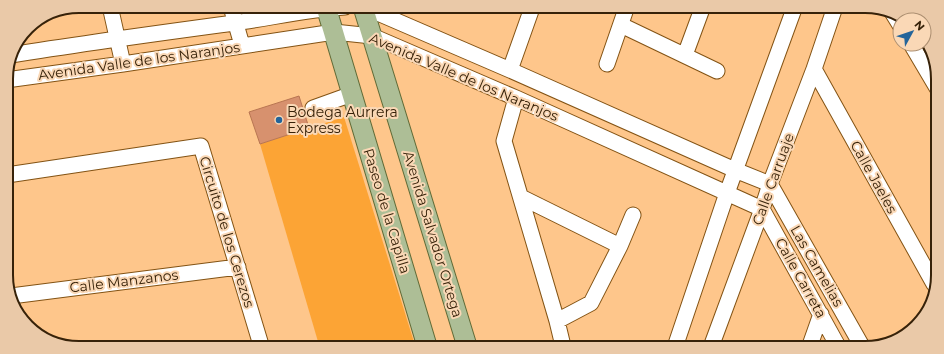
<svg xmlns="http://www.w3.org/2000/svg" width="944" height="354" font-family="Montserrat,sans-serif">
<style>
.green{fill:#fca435}
.building{fill:#d7916e;stroke:#b87552}
.lines{fill:none;stroke-linecap:round;stroke-linejoin:round}
.minor-casing{stroke:#835314;stroke-width:17}
.major-casing{stroke:#616b37;stroke-width:21}
.minor{stroke:#fff;stroke-width:15}
.major{stroke:#adbe96;stroke-width:19}
.poi-dot{fill:#23649a;stroke:#fad8b6;stroke-width:1.5}
.labels{text-anchor:middle;dominant-baseline:central;stroke-width:4;stroke-linejoin:round;paint-order:stroke}
.street-label{font-size:14px;fill:#372209;stroke:#fad8b6}
.poi-label{font-size:14px;fill:#372209;stroke:#fad8b6;text-anchor:start}
.rim{fill:none;stroke:#372209;stroke-width:2}
</style>
<rect width="100%" height="100%" fill="#fec68b"/>
<path class="green" d="M344,117l70,225 -11,4 -84,-1 -59,-201z"/>
<path class="building" d="M299,96l10,32 -49,16 -11,-32z"/>
<g class="lines">
<defs>
<path id="minor" d="M110,6l13,58
M231,7l11,38
M364,7l146,63 225,100 35,14 93,164
M892,12l8,13
M621,25l96,46
M911,44l26,44
M11,55c74,-12 149,-22 223,-32 37,-5 74,-14 111,-16
M685,55l17,-46
M607,64l19,-55
M814,69l120,215
M510,70l22,-62
M6,80l117,-16 211,-32 38,4 144,62 246,111
M516,98l-12,43 53,180 6,25
M313,108l39,-14
M7,175l194,-29 60,199
M521,197l99,49 -29,57 -34,18
M762,209l77,139
M620,246l13,-31
M11,296l227,-29
M675,347l52,-154 67,-184
M711,347l51,-138 8,-25 44,-115 20,-59
M809,348l12,-34"/>
<path id="major" d="M326,7l101,339
M363,7l104,339"/>
</defs>
<use href="#minor" class="minor-casing"/>
<use href="#major" class="major-casing"/>
<use href="#minor" class="minor"/>
<use href="#major" class="major"/>
</g>
<circle class="poi-dot" cx="279" cy="120" r="4"/>
<g class="labels">
<g class="street-label">
<text transform="translate(139 61) rotate(-8)">Avenida Valle de los Naranjos</text>
<text transform="translate(464 77) rotate(23)">Avenida Valle de los Naranjos</text>
<text transform="translate(874 177) rotate(61)">Calle Jaeles</text>
<text transform="translate(773 179) rotate(-70)">Calle Carruaje</text>
<text transform="translate(387 211) rotate(73)">Paseo de la Capilla</text>
<text transform="translate(227 232) rotate(73)">Circuito de los Cerezos</text>
<text transform="translate(433 234) rotate(73)">Avenida Salvador Ortega</text>
<text transform="translate(817 266) rotate(60)">Las Camelias</text>
<text transform="translate(801 278) rotate(61)">Calle Carreta</text>
<text transform="translate(124 281) rotate(-7)">Calle Manzanos</text>
</g>
<g class="poi-label">
<text x="287" y="112">Bodega Aurrera<tspan x="287" dy="16">Express</tspan></text>
</g>
</g>
<path d="M0 0H944V354H0ZM79 13H865A66 66 0 0 1 931 79V275A66 66 0 0 1 865 341H79A66 66 0 0 1 13 275V79A66 66 0 0 1 79 13Z" fill="#eac9a8" fill-rule="evenodd"/>
<path class="rim" d="M79 13H865A66 66 0 0 1 931 79V275A66 66 0 0 1 865 341H79A66 66 0 0 1 13 275V79A66 66 0 0 1 79 13Z"/>
<g transform="translate(912 32) rotate(50)"><circle r="19" fill="#fad8b6" stroke="#ac8f71"/>
<path d="M0-3L7 15L0 10L-7 15Z" fill="#23649a"/>
<text y="-6" font-size="11" font-weight="bold" text-anchor="middle" fill="#372209">N</text>
</g>
</svg>
